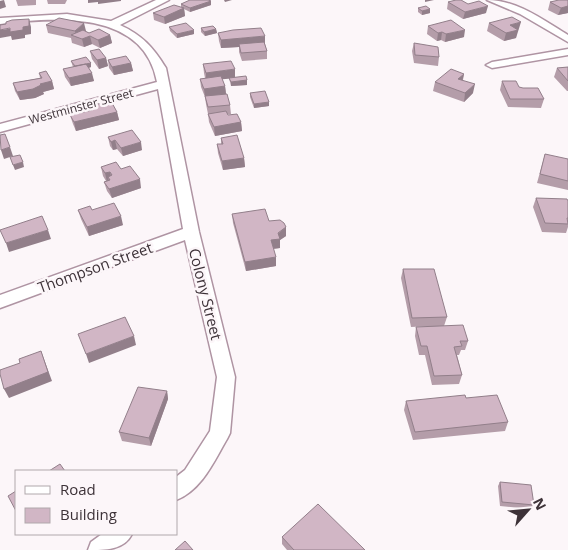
<svg xmlns="http://www.w3.org/2000/svg" width="568" height="550" font-family="'Open Sans',sans-serif">
<style>
.lines{fill:none;stroke-linecap:round;stroke-linejoin:round}
.minor-casing{stroke:#af94a3;stroke-width:3}
.minor{fill:#fff;fill-rule:evenodd}
.wall{fill:#b49da9}
.shaded-wall{fill:#927f8a}
.building{fill:#d1b6c5;stroke:#927f8a}
.labels{text-anchor:middle;dominant-baseline:central;stroke-width:5;stroke-linejoin:round;paint-order:stroke}
.far-street-label{font-size:12px;fill:#3d3238;stroke:#fcf6f9}
.street-label{font-size:15px;fill:#3d3238;stroke:#fcf6f9}
</style>
<rect width="100%" height="100%" fill="#fcf6f9"/>
<g class="lines">
<defs>
<path id="minor" d="M156,0h13l-49,25c22,10 33,22 46,43l33,164 36,145 -5,56 -3,6c-13,22 -25,51 -51,61v-23l9,-7 25,-39 7,-54 -32,-137 -185,68v-13l183,-66 -25,-140 -158,43v-8l157,-42c-13,-72 -102,-65 -157,-58v-6l67,-4 44,7z
M487,0c30,0 56,20 81,35v7l-48,-28z
M568,49v6l-76,13 -6,-3 6,-3z
M102,534h30c-8,16 -26,16 -44,16l3,-8z"/>
</defs>
<use href="#minor" class="minor-casing"/>
<use href="#minor" class="minor"/>
</g>
<path class="wall" d="M16,0h20v5l-18,1z
M47,0h20l-2,4h-17z
M568,0v13l-10,2 -10,-5 2,-8z
M211,1v4l-21,7 -6,-3 1,7 -20,8 -11,-4 -1,-7 28,-5v-4z
M448,2l38,11 -23,6 -16,-10z
M418,8l12,1v4l-8,2 -4,-3z
M489,23l30,7h-2l-1,8 -12,3 -17,-10z
M46,25l40,6h-1l4,2 21,2 2,8 -12,5 -8,-4 -8,3 -12,-4 -1,-5 -23,-5z
M428,26l36,11 -19,5 -4,-2 -4,1 -10,-7z
M169,27l25,7 -17,4 -7,-7z
M201,28l15,1 1,4 -12,3 -4,-4z
M218,33l47,11 2,7v8l-25,2 -3,-9v-5l-18,1 -2,-7z
M414,43l25,14 -1,9 -24,-3 -2,-12z
M90,51l16,7 2,8 -9,3 -7,-10z
M108,60l23,3 2,8 -19,4 -5,-7z
M71,61l20,2v4l-2,1 5,13 -23,5 -6,-9 -2,-8 10,-2z
M203,64l32,13 12,3v5l-16,1 -2,-8 -7,1 3,7 1,8 4,11 1,9h-3v1l13,7 1,9 -27,5 -6,-14 -1,-8 -2,-10 -1,-7 -4,-10 -1,-8 5,-1 -1,-5z
M568,67v24h-1l-13,-14 3,-9z
M39,73l13,8 2,8 -11,3 1,2 -9,4 -15,2 -5,-9 -2,-8 27,-5z
M464,74l-1,6 10,13 -9,9 -31,-11 2,-9z
M502,81l17,6 25,12 -3,9 -33,-1 -8,-17z
M250,93l19,9v4l-15,2 -4,-11z
M96,104l21,8 2,8 -43,11 -3,-7 -3,-9 21,-5v-2l5,-1z
M108,137l34,13 -19,6 -6,-7 -4,1 -3,-4z
M221,138l23,20 1,9 -22,3 -5,-17 -1,-9h4z
M545,154l23,10v26l-31,-7z
M101,167l20,2 20,19 -29,10 -5,-7 -3,-9 2,-1 -3,-5z
M536,198l32,3v26l-2,6 -24,-1 -9,-25z
M78,210h14l31,15 -34,11 -8,-17z
M232,214l37,7 17,6v9l-6,4v8l-7,1 3,17 -30,5 -13,-48z
M403,269l44,48 -3,9 24,15 -3,9h-4l-2,5h-2l5,20 -3,9 -27,1 -7,-30h-6l-4,-19 1,-9 16,-1 -21,1 -10,-49z
M167,391l1,8 -17,47 -29,-5 -3,-9z
M466,398l42,24 -3,9 -92,9 -9,-30 2,-9z
M500,482l34,23 -2,4 -32,-3 -2,-20z
M282,537l83,13h-78l-5,-6z"/>
<path class="shaded-wall" d="M4,0l2,7 -6,2v-8z
M88,0h33v1l-23,3v-2l-10,1z
M224,0h8l-7,2z
M425,0h9l-9,2z
M211,1v4l-21,7v-4z
M488,6l-2,7 -23,6 2,-7z
M568,6v7l-10,2 3,-7z
M184,8l1,8 -20,8 -1,-7z
M430,9v4l-8,2v-4z
M29,19l2,8v7l-6,1v3l-13,2 -1,-4 -11,2v-8l23,-3z
M521,22l-5,16 -12,3 2,-8 4,-8z
M84,23l2,8 -8,7 -2,-1 -1,-6z
M216,29l1,4 -12,3 -1,-4z
M194,30v4l-17,4v-4z
M465,30l-1,7 -19,5 1,-8z
M442,32l-1,8 -4,1 1,-8z
M110,35l2,8 -12,5 -2,-8z
M90,36l2,8 -8,3 -2,-8z
M265,36v8h-26v3l-18,1v-8z
M106,58l2,8 -9,3 -2,-9z
M91,63v4l-15,4 -1,-5z
M131,63l2,8 -19,4 -2,-8z
M235,69v9l-29,3v-8z
M92,73l2,8 -23,5 -2,-8z
M464,74l-2,8 -4,-3z
M247,80v5l-16,1v-4z
M52,81l2,8 -11,3 1,2 -9,4 -15,2 -3,-8 23,-8z
M475,84l-2,9 -9,9 1,-9z
M225,86l1,8 -21,3 -1,-8z
M269,102v4l-15,2v-4z
M117,112l2,8 -43,11 -2,-9z
M241,122l1,9 -27,5 -1,-9z
M115,140l2,9 -4,1 -2,-8z
M141,142l1,8 -19,6 -2,-8z
M10,147l3,9 -9,3 -3,-9z
M244,158l1,9 -22,3 -1,-9z
M23,162l1,5 -9,3 -2,-5z
M110,172l2,9 -4,-4 1,4 -2,1 -2,-9z
M140,179l1,9 -29,10 -3,-9z
M121,216l2,9 -34,11 -2,-9z
M286,227v9l-6,4v8l-9,1v-9z
M48,230l3,9 -42,13 -3,-9z
M276,257v9l-30,5 -1,-9z
M134,336l2,9 -47,18 -3,-9z
M41,351l11,30 -43,17 -5,-9z
M167,391l1,8 -17,47 -2,-8z"/>
<path class="building" d="M190,0h18l3,1 -21,7 -9,-4z
M456,0h5l7,4 11,-3 9,5 -23,6 -17,-10z
M559,0h9v6l-7,2 -11,-6z
M174,5l10,3 -20,9 -11,-4z
M426,6l4,3 -8,2 -4,-3z
M512,17l9,5 -11,3 8,5 -12,3 -17,-10z
M59,18l25,5 -9,8 -29,-6z
M29,19v7l-6,1v3l-13,2v-4l-10,2v-5l6,-1v-2l6,-2z
M451,20l14,10 -19,4 -4,-2 -4,1 -10,-7z
M186,23l8,7 -17,4 -8,-7z
M213,26l3,3 -12,3 -3,-4z
M261,28l4,8 -44,4 -3,-7 15,-3z
M99,29l11,6 -12,5 -8,-4 -8,3 -11,-4 12,-5 6,3z
M264,42l3,9 -26,2 -2,-9z
M414,43l24,4 1,10 -24,-2z
M99,49l7,9 -9,2 -7,-9z
M126,56l5,7 -19,4 -4,-7z
M86,57l5,6 -16,3 -4,-5z
M231,61l4,8 -29,4 -3,-9z
M86,64l6,9 -23,5 -6,-9z
M568,67v14l-11,-13z
M451,69l13,5 -6,5 17,5 -10,9 -30,-11z
M46,71l6,10 -12,3 1,1 -8,4 -16,3 -4,-9 29,-5 -3,-5z
M221,76l4,10 -21,3 -4,-10z
M246,76l1,4 -16,2 -2,-4z
M502,81h14l3,6 4,1h15l6,11h-34z
M265,91l4,11 -15,2 -4,-11z
M227,94l3,11 -22,2 -3,-11z
M112,103l5,9 -43,10 -4,-7 22,-5 -1,-2 6,-2 -1,-2z
M226,111l2,4 9,-1 4,8 -27,5 -6,-13z
M132,130l9,12 -20,6 -6,-8 -4,2 -3,-5z
M5,134l5,13 -9,3 -1,-15z
M237,135l7,23 -22,3 -5,-17h6l-2,-6z
M545,154l23,5v22l-28,-7z
M20,155l3,7 -10,3 -3,-8z
M116,162l5,7 9,-3 10,13 -31,10 -5,-7 6,-2 -2,-3 4,-2 -2,-3 -5,1 -4,-6z
M536,198l31,1 1,2v17h-1l1,6 -23,-1z
M114,203l7,13 -34,11 -9,-17 12,-4 2,4z
M265,209l4,12 11,-1 4,3 2,4 -8,6 2,6 -9,1 5,17 -31,5 -13,-48z
M42,216l6,14 -42,13 -6,-13z
M403,269h31l13,48 -35,1z
M125,317l9,19 -48,18 -8,-20z
M463,325l5,16h-8l2,5 -8,1 8,28 -28,1 -7,-30h-6l-5,-19z
M41,351l7,21 -44,17 -4,-15v-4l20,-7 -1,-4z
M138,387l29,4 -18,47 -30,-6z
M465,395l1,3 31,-3 11,27 -93,10 -9,-31z
M60,464l5,7h-16z
M500,482l31,3 3,20 -32,-3z
M16,491v20l-8,-15z
M318,504l47,46h-71l-12,-13z
M185,541l8,9h-18z"/>
<g class="labels">
<g class="far-street-label">
<text transform="translate(81 106) rotate(-15)">Westminster Street</text>
</g>
<g class="street-label">
<text transform="translate(95 267) rotate(-20)">Thompson Street</text>
<text transform="translate(206 294) rotate(76)">Colony Street</text>
</g>
</g>
<rect x="15" y="470" width="162" height="65" fill="#fcf6f9" stroke="#b0a8ac"/>
<rect x="25" y="486" width="25" height="8" fill="#ffffff" stroke="#b0a8ac"/>
<text x="60" y="495" font-size="15" fill="#3d3238">Road</text>
<rect x="25" y="508" width="25" height="15" fill="#d1b6c5" stroke="#b0a8ac"/>
<text x="60" y="520" font-size="15" fill="#3d3238">Building</text>
<g transform="translate(528 510) rotate(63)" stroke="#fcf6f9" stroke-width="4" paint-order="stroke">
<path d="M0-4L9 19L0 12L-9 19Z" fill="#3d3238"/>
<text y="-8" font-size="14" font-weight="bold" text-anchor="middle" fill="#3d3238">N</text>
</g>
</svg>
